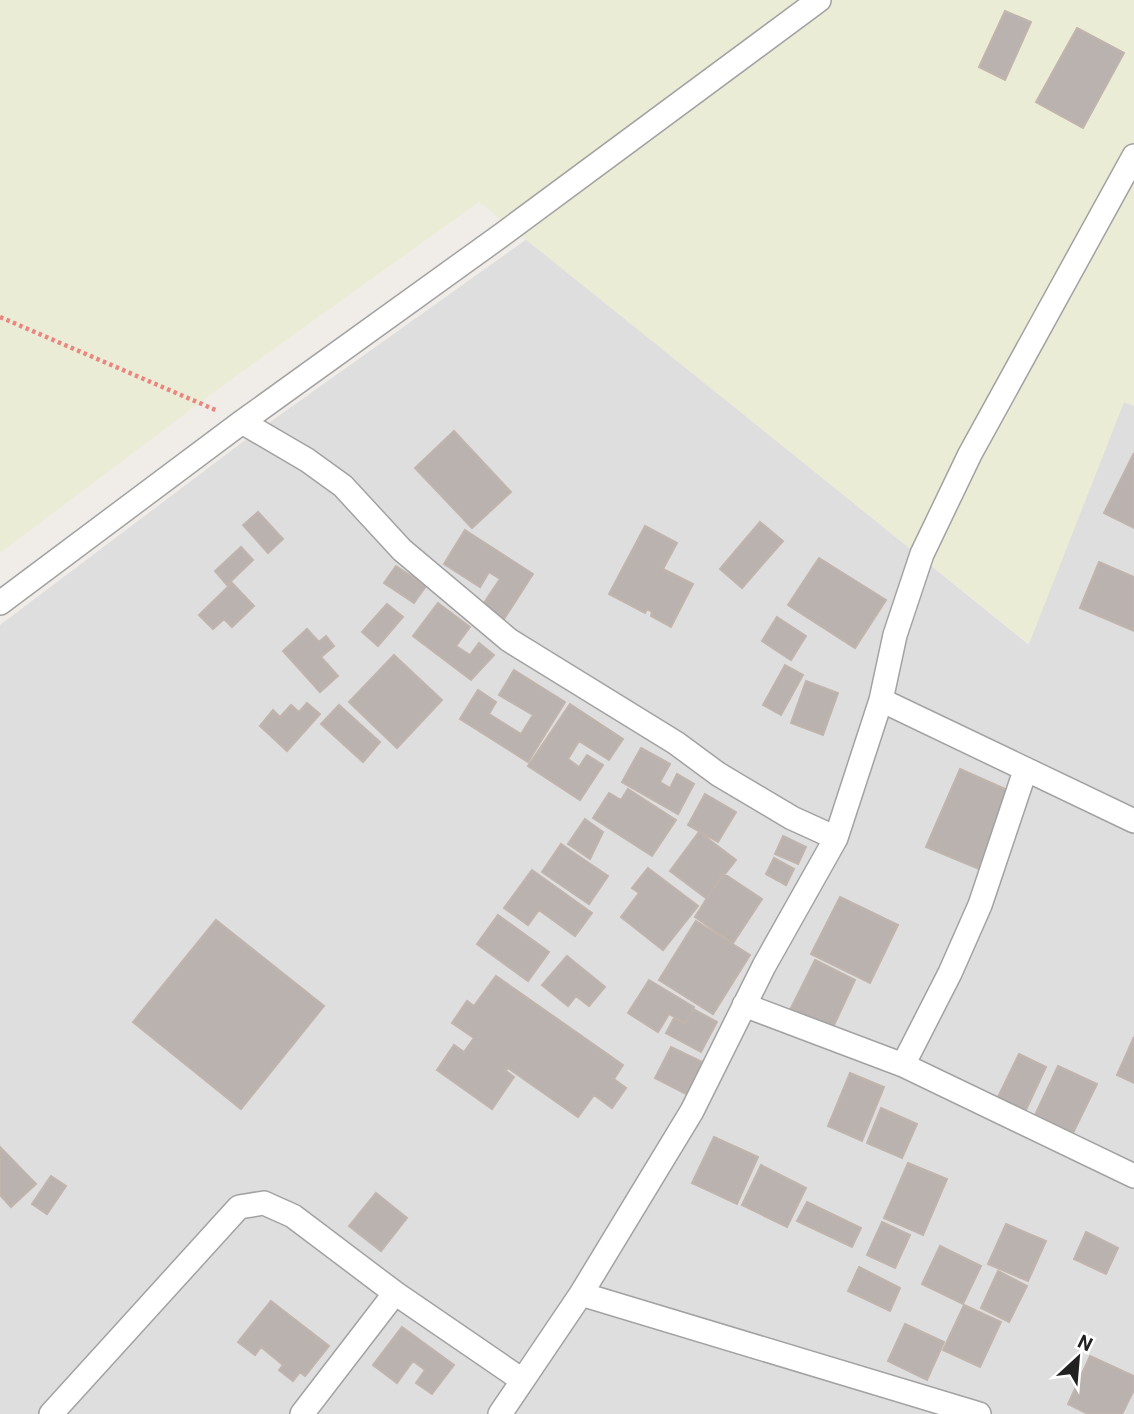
<svg xmlns="http://www.w3.org/2000/svg" width="1134" height="1414" font-family="Roboto,sans-serif">
<style>
.residential{fill:#dfdede}
.farmland{fill:#ebecd6}
.building{fill:#b9b2ae;stroke:#c0b4ad;stroke-width:2}
.lines{fill:none;stroke-linecap:round;stroke-linejoin:round}
.street-casing{stroke:#a2a2a2;stroke-width:26}
.path{stroke:#ea8680;stroke-width:4.5;stroke-dasharray:3.5 3.5;stroke-linecap:butt}
.street{stroke:#fff;stroke-width:23}
</style>
<rect width="100%" height="100%" fill="#f0ede9"/>
<path class="residential" d="M527,239l501,405 96,-242 10,4v1008h-1134v-789l252,-190z"/>
<path class="farmland" d="M0,0h1134v406l-10,-4 -95,242 -550,-442 -261,187 -218,164z"/>
<path class="building" d="M1005,11l26,11 -26,58 -26,-13z
M1077,28l47,25 -41,75 -47,-26z
M454,431l57,61 -39,36 -57,-60z
M1134,453v75l-30,-15z
M258,512l25,27 -15,14 -25,-28z
M760,522l23,19 -41,47 -22,-19z
M645,526l32,17 -14,26 30,15 -22,43 -20,-11 1,-4 -5,-3 -2,4 -36,-19z
M465,530l68,44 -29,45 -22,-13 18,-27 -11,-7 -9,15 -36,-23z
M241,547l12,13 -26,25 -12,-14z
M819,558l67,42 -31,48 -67,-43z
M1099,562l35,15v54l-54,-23z
M396,566l30,20 -12,17 -30,-20z
M232,583l22,23 -22,21 -8,-8 -11,10 -14,-14z
M438,603l32,24 -14,19 14,9 9,-12 15,12 -23,25 -58,-44z
M387,604l16,13 -25,29 -16,-14z
M777,617l29,19 -15,24 -29,-19z
M307,629l12,13 7,-6 8,10 -13,11 17,19 -18,16 -37,-41z
M394,655l48,45 -45,48 -48,-46z
M785,665l18,10 -22,40 -18,-10z
M514,670l51,32 -37,60 -68,-43 18,-29 18,12 -7,12 32,20 12,-19 -34,-20z
M806,681l32,12 -15,42 -32,-12z
M307,703l13,11 -33,37 -27,-25 13,-16 7,7 11,-12 8,7z
M570,704l53,35 -14,21 -30,-19 -11,18 11,8 8,-12 16,10 -23,35 -52,-34z
M339,705l41,37 -17,20 -42,-38z
M641,748l29,16 -10,18 10,6 7,-14 17,10 -16,30 -56,-32z
M960,769l52,23 -33,77 -53,-22z
M628,789l48,31 -24,36 -59,-38 16,-25 12,7z
M705,794l31,18 -18,30 -30,-17z
M585,819l18,13 -13,27 -22,-15z
M699,832l37,28 -30,38 -36,-27z
M783,836l23,11 -8,17 -23,-10z
M561,844l47,32 -19,28 -47,-32z
M774,858l20,11 -8,16 -20,-11z
M648,868l50,38 -35,44 -42,-33 18,-24 -7,-5z
M532,870l60,43 -17,23 -36,-26 -11,15 -24,-17z
M723,873l39,26 -29,44 -38,-26z
M840,897l58,28 -28,58 -59,-29z
M498,915l51,37 -21,29 -51,-37z
M216,920l108,86 -83,103 -108,-87z
M696,921l54,34 -37,59 -54,-34z
M567,956l38,31 -16,19 -13,-10 -8,10 -26,-21z
M815,960l40,20 -26,56 -42,-20z
M496,976l127,89 -9,14 12,9 -14,20 -18,-13 -16,22 -70,-49 -2,3 8,6 -22,32 -55,-39 17,-25 10,7 10,-14 -22,-15 15,-22 7,5z
M649,980l45,27 -9,16 -16,-9 -11,18 -30,-19z
M693,1009l24,13 -16,30 -35,-19 8,-15 11,6z
M1134,1037v46l-17,-8z
M671,1047l31,15 -16,32 -31,-16z
M1019,1054l27,13 -21,45 -28,-13z
M1058,1066l39,18 -24,49 -38,-18z
M850,1073l34,14 -22,54 -34,-15z
M881,1108l36,16 -15,34 -35,-15z
M714,1137l44,20 -21,47 -45,-21z
M0,1147l36,37 -25,23 -11,-12z
M908,1163l39,16 -24,56 -39,-17z
M761,1165l45,23 -19,39 -45,-22z
M51,1176l15,10 -19,28 -15,-10z
M376,1193l31,25 -26,33 -32,-25z
M807,1202l54,26 -9,19 -55,-26z
M882,1222l28,13 -15,33 -28,-13z
M1006,1224l40,17 -18,40 -40,-17z
M1086,1232l32,16 -12,26 -32,-15z
M940,1246l41,20 -18,38 -41,-20z
M859,1267l41,21 -10,23 -42,-20z
M998,1271l29,15 -18,36 -28,-14z
M271,1301l58,45 -24,30 -5,-4 -7,9 -14,-11 4,-5 -22,-18 -6,8 -17,-13z
M964,1305l37,17 -21,45 -37,-17z
M905,1324l39,18 -17,38 -39,-19z
M402,1327l52,38 -22,29 -16,-11 9,-13 -12,-9 -16,22 -24,-18z
M1090,1356l44,20v14l-12,24h-34l-20,-10z"/>
<g class="lines">
<defs>
<path id="street" d="M242,422l65,38 36,26 59,64 107,90 167,103 42,31 74,44 44,20
M0,603l242,-181 261,-188 316,-234
M881,700l253,121
M744,1005l159,60 231,111
M903,1065l47,-92 30,-68 45,-134
M581,1294l398,120
M51,1414l188,-207 25,-4 29,13 102,77 127,87
M302,1414l93,-121
M500,1414l81,-120 111,-183 72,-145 72,-128 45,-138 14,-65 27,-81 48,-100 164,-298"/>
</defs>
<use href="#street" class="street-casing"/>
<path class="path" d="M0,317l218,94"/>
<use href="#street" class="street"/>
</g>
<g transform="translate(1078 1358) rotate(26)" stroke="#ffffff" stroke-width="5" paint-order="stroke">
<path d="M0-5L12 26L0 18L-12 26Z" fill="#212121"/>
<text y="-10" font-size="19" font-weight="bold" text-anchor="middle" fill="#212121">N</text>
</g>
</svg>
